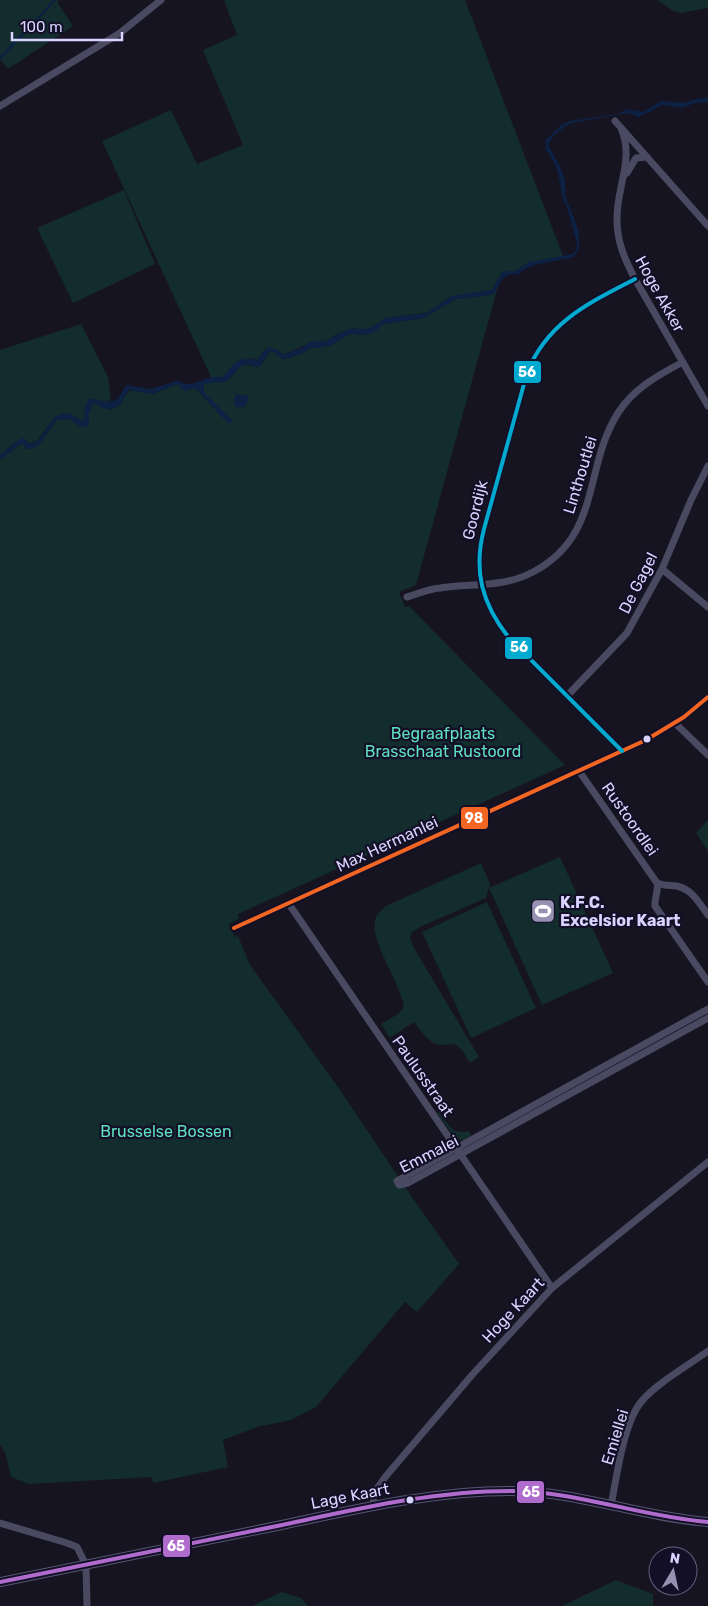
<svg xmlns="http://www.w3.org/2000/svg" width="708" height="1606" font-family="Rubik,sans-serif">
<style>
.green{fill:#132c2d}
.water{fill:#0d2144}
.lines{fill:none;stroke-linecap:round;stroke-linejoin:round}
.stream{stroke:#0d2144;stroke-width:2.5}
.street{stroke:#4a4962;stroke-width:7}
.secondary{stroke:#575674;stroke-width:10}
.bus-1-casing{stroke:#130f26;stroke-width:8}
.bus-2-casing{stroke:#130f26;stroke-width:8}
.bus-3-casing{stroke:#130f26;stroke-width:8}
.bus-1{stroke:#f26522;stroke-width:4}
.bus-2{stroke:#b06ccc;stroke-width:4}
.bus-3{stroke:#00a9ce;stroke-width:4}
.bus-dot{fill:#d9d4ff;stroke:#130f26;stroke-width:2}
.labels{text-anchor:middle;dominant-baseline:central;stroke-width:4.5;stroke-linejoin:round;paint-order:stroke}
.street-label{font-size:16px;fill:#d9d4ff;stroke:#130f26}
.park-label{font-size:16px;fill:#5fe0c0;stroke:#130f26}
.poi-label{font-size:16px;font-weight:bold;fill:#d9d4ff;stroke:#130f26;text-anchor:start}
.line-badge{stroke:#130f26;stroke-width:2}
.badge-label{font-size:14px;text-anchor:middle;font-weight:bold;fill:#fff}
</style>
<rect width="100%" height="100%" fill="#161421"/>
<path class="green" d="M0,0h59l-2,2 16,24 -65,43 -8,-10z
M224,0h241l98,256 -34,6 -14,9h-12l-11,19 -40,6 -25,17 -41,5 -13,10 -12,2 -6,-2 -18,6 -14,9 -10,-1 -30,13 -7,-6 -13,3 -6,8 -7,-2 -27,19h-12l-109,-236 69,-31 26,54 46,-19 -40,-95 34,-15z
M658,0h50v8l-27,5 -8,-2z
M124,190l31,74 -82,39 -36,-75z
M498,286l-82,299 -17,7 6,15 4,-1 156,159 -327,149 1,5 -10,5 6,13 3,-1 12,29 86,119 71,106 52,74 -42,48 -12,-10 -89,105 -25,13 -34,7 -34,13 5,27 -75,16 -1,-6 -123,7 -18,-7 -5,-22 -6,-11v-984l20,-16h3l4,5h3l11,-7 16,-22 12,-1 12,8h5l3,-3v-12l4,-8 2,-1 16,7 11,-8 6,-11h7l18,3 22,-9h4l4,4 25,-7h16c12,-7 13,-24 31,-15l6,-2 8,-13 3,-1 9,7 5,1 17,-6 8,-5h7l13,-3 19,-11 14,1 19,-11 41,-6 32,-19 35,-4z
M81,324l27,53 3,24c-8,3 -13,-4 -22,-2l-6,23 -7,-5h-21l-18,24 -8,3 -4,-5 -9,3 -16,13v-105z
M708,820v31l-12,-18z
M560,857l53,116 -71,32 -53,-117z
M481,863l9,21 -4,14 -66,29 -8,5 -2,6 4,10 65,109 -9,6c-4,-6 -10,-19 -18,-19 -6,0 -10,2 -16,0 -10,-4 -16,-15 -22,-22l-24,16 -9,-14c6,-4 18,-9 22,-16 2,-4 -2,-10 -3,-15 -6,-18 -29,-54 -25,-72 1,-7 6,-11 11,-15z
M487,902l49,106 -65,30 -49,-106z
M439,1112c8,11 14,24 30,19l3,6 -9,4 -8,-3 -18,-25z
M616,1580l37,14v12h-91z
M282,1592l19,6 7,8h-56z"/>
<path class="water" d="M708,98v4l-13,1 -13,5 -19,-3 -24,12 -11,-4 -56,10c-8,3 -21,14 -24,22 7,12 14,22 17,36 1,6 -1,14 2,20 6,15 20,41 7,56l-35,7 -12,4 -9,6 -10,1 -6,4 -7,13 -4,3 -35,4 -32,19 -41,6 -7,7 -12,4 -14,-1 -19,11 -13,3h-7l-8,5 -17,6 -5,-1 -9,-7 -3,1 -9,14 -5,1 -6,-3 -7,1 -15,16 -23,3v9l26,25 2,2 -1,3h-3l-33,-35 -11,3 -5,-6h-4l-22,9 -24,-4c-4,4 -4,6 -6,11 -8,11 -18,10 -28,2l-2,1 -4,8v12l-3,3h-5l-12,-8 -12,1c-10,9 -14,29 -30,29l-4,-5h-3l-20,16v-5l22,-17 8,6c18,-3 17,-34 39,-30 5,1 10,5 14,8l3,-18 3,-5c11,-1 19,7 28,0 5,-4 6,-10 10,-14l23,4 27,-8 10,3h5l19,-7h12c11,-14 15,-21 34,-17l6,-8 5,-4 8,1 7,6 19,-7 8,-6 16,-1 22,-12h21l17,-11 41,-5 25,-17 40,-6 11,-19h12l14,-9 44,-8 3,-4 1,-6 -9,-34 -5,-11 -5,-26 -4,-11 -9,-14 1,-8 15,-15 8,-4 49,-7 9,-5 16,3 18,-11 22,2 14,-4z
M237,394l11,2 1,4 -5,7h-9l-1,-8z"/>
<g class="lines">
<path class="stream" d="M0,58l55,-58"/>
<path class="street" d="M0,106l120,-73 41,-33
M615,121l93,105
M621,128c14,32 -5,59 -4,92 0,22 8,40 18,59l73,127
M627,173l9,-15 11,-1
M662,569l46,38
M407,597c11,-3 21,-8 33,-9 31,-5 63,0 93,-16 69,-36 50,-104 85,-159 15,-24 40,-38 65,-51
M567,696l60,-63 35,-64 29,-69 17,-34
M675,723l33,32
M622,751l-113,-113c-27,-34 -36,-67 -25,-109l43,-156c20,-51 62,-70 108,-94
M579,771l78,112c2,8 -3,15 -2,23l53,76
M657,883c7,3 13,2 20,3 16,4 22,17 31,29
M289,904l263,384
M234,928l412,-188 38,-23 24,-20
M708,1009l-311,172 2,4 9,-2 300,-165
M611,1505c6,-28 12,-81 30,-103 13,-17 49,-38 67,-51
M374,1506l-1,-12 13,-18 86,-101 80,-87 156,-126
M0,1523l67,20 10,4 9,18 1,41"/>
<path class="secondary" d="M0,1582c94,-19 188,-38 282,-57 75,-16 151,-34 228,-34 66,0 132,26 198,31"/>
<defs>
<path id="bus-1" d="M234,928l412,-188 38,-23 24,-20"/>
<path id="bus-2" d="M0,1582c94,-19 188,-38 282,-57 75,-16 151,-34 228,-34 66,0 132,26 198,31"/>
<path id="bus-3" d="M622,751l-113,-113c-27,-34 -36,-67 -25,-109l43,-156c20,-51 62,-70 108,-94"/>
</defs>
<use href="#bus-1" class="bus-1-casing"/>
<use href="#bus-2" class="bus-2-casing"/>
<use href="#bus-3" class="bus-3-casing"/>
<use href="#bus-1" class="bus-1"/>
<use href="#bus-2" class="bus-2"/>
<use href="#bus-3" class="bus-3"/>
</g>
<defs>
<symbol id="stadium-square" viewBox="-11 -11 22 22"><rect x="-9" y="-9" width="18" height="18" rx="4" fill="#9591b1" stroke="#130f26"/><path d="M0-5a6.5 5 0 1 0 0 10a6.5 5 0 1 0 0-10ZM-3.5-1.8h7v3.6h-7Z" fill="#fff"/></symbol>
</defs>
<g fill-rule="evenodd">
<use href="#stadium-square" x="529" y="897" width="28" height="28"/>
</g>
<g class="bus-dot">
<circle cx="647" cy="739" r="4.5"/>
<circle cx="410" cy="1500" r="4.5"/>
</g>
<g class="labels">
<g class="street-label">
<text transform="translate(660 294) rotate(61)">Hoge Akker</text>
<text transform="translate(580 475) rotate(-73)">Linthoutlei</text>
<text transform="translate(475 510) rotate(-76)">Goordijk</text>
<text transform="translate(638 583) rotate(-63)">De Gagel</text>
<text transform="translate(630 819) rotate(55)">Rustoordlei</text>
<text transform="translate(387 844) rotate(-25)">Max Hermanlei</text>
<text transform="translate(423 1076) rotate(55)">Paulusstraat</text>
<text transform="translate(429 1154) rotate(-27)">Emmalei</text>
<text transform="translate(513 1310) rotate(-47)">Hoge Kaart</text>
<text transform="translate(615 1437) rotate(-73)">Emiellei</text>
<text transform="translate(350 1496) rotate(-11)">Lage Kaart</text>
</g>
<g class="park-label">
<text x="443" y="733">Begraafplaats<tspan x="443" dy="18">Brasschaat Rustoord</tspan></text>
<text x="166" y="1131">Brusselse Bossen</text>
</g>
<g class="poi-label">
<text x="560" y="902">K.F.C.<tspan x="560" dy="18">Excelsior Kaart</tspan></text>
</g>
</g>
<g class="line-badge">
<rect x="513" y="360" width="29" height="24" rx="5" fill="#00a9ce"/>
<rect x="504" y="636" width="29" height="24" rx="5" fill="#00a9ce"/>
<rect x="460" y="806" width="29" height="24" rx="5" fill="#f26522"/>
<rect x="516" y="1480" width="29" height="24" rx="5" fill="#b06ccc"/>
<rect x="162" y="1534" width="29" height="24" rx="5" fill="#b06ccc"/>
</g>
<g class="badge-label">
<text x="527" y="377">56</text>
<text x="519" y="652">56</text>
<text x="474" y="823">98</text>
<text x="531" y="1497">65</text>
<text x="176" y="1551">65</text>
</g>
<g transform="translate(673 1571) rotate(9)"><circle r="24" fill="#130f26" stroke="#625e7d"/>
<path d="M0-4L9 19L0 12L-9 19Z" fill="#9591b1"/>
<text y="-8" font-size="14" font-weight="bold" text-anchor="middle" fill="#d9d4ff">N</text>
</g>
<path d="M12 32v8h110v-8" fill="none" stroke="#d9d4ff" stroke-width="2.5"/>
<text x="20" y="32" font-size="15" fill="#d9d4ff" stroke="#130f26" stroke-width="4" paint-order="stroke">100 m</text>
</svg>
